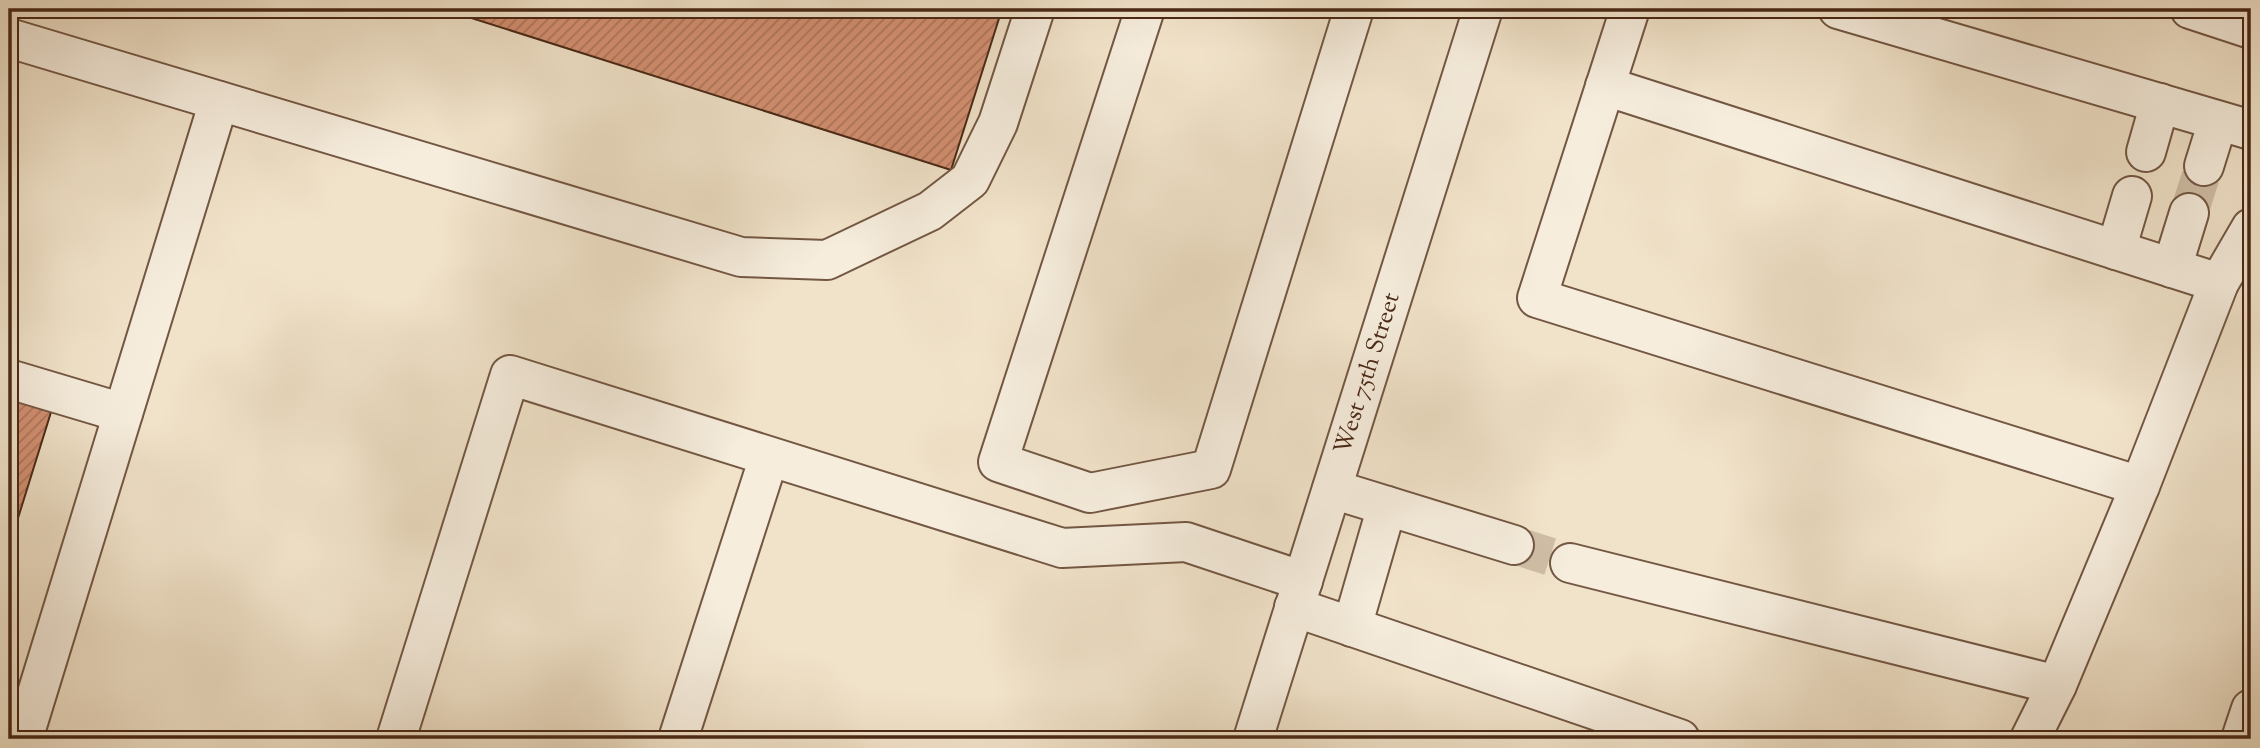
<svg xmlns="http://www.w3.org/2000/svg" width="2260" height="748" font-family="'Sorts Mill Goudy',serif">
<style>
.building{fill:url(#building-hatch);stroke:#492816;stroke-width:2}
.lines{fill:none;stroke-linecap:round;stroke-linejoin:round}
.minor-tunnel{stroke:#cfbea6;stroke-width:38;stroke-dasharray:38 19;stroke-linecap:butt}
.minor-casing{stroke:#735743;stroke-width:42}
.minor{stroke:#f6eddd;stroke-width:38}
.labels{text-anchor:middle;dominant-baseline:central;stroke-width:6;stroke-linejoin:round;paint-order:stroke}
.street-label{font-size:24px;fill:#492816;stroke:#f6eddd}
</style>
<defs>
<pattern id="building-hatch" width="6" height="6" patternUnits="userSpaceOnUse" patternTransform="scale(1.75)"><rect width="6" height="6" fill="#d49072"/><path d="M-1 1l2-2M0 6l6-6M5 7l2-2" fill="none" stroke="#ae765d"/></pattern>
</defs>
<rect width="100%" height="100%" fill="#f1e3ca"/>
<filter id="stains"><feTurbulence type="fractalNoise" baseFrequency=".00286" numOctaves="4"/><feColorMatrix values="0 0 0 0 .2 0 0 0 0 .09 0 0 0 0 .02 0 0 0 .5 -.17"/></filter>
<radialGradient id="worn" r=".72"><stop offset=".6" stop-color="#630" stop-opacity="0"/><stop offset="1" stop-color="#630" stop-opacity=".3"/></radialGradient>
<path class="building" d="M443,9h559l-51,161z
M9,395l43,14 -43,138z"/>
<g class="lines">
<path class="minor-tunnel" d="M2189,213l15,-47
M1514,545l56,18"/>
<defs>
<g id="minor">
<path d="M1145,9l-147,453 92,31 121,-24 143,-460"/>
<path d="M1630,9l-93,289 603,188"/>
<path d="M1838,9l413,121"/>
<path d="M2190,9l61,20"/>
<path d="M9,38l732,219 86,3 103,-49 40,-31 28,-57 37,-114"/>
<path d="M1605,86l614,197"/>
<path d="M2146,152l14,-49"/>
<path d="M2204,166l14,-45"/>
<path d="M2116,250l16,-54"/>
<path d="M2172,268l17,-55"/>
<path d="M9,379l114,34"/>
<path d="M1332,489l182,56"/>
<path d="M1570,563l487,122"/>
<path d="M1294,607l386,132"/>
<path d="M1352,627l35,-121"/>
<path d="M23,739l196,-638"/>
<path d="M396,739l114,-364 552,173 124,-6 117,39"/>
<path d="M678,739l91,-282"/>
<path id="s1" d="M1253,739l230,-730"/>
<path d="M2030,739l27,-54 83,-199 79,-203 32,-55"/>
<path d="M2241,739l10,-30"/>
</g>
</defs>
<use href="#minor" class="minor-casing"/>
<use href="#minor" class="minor"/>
</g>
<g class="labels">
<g class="street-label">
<text stroke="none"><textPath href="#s1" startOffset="383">West 75th Street</textPath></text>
</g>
</g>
<rect width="2260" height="748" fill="none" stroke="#f1e3ca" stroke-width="35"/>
<rect x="10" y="10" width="2239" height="727" fill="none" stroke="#492816" stroke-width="3.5"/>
<rect x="18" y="18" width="2225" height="713" fill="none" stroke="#492816" stroke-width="2"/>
<rect width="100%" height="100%" filter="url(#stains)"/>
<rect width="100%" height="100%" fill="url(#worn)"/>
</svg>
